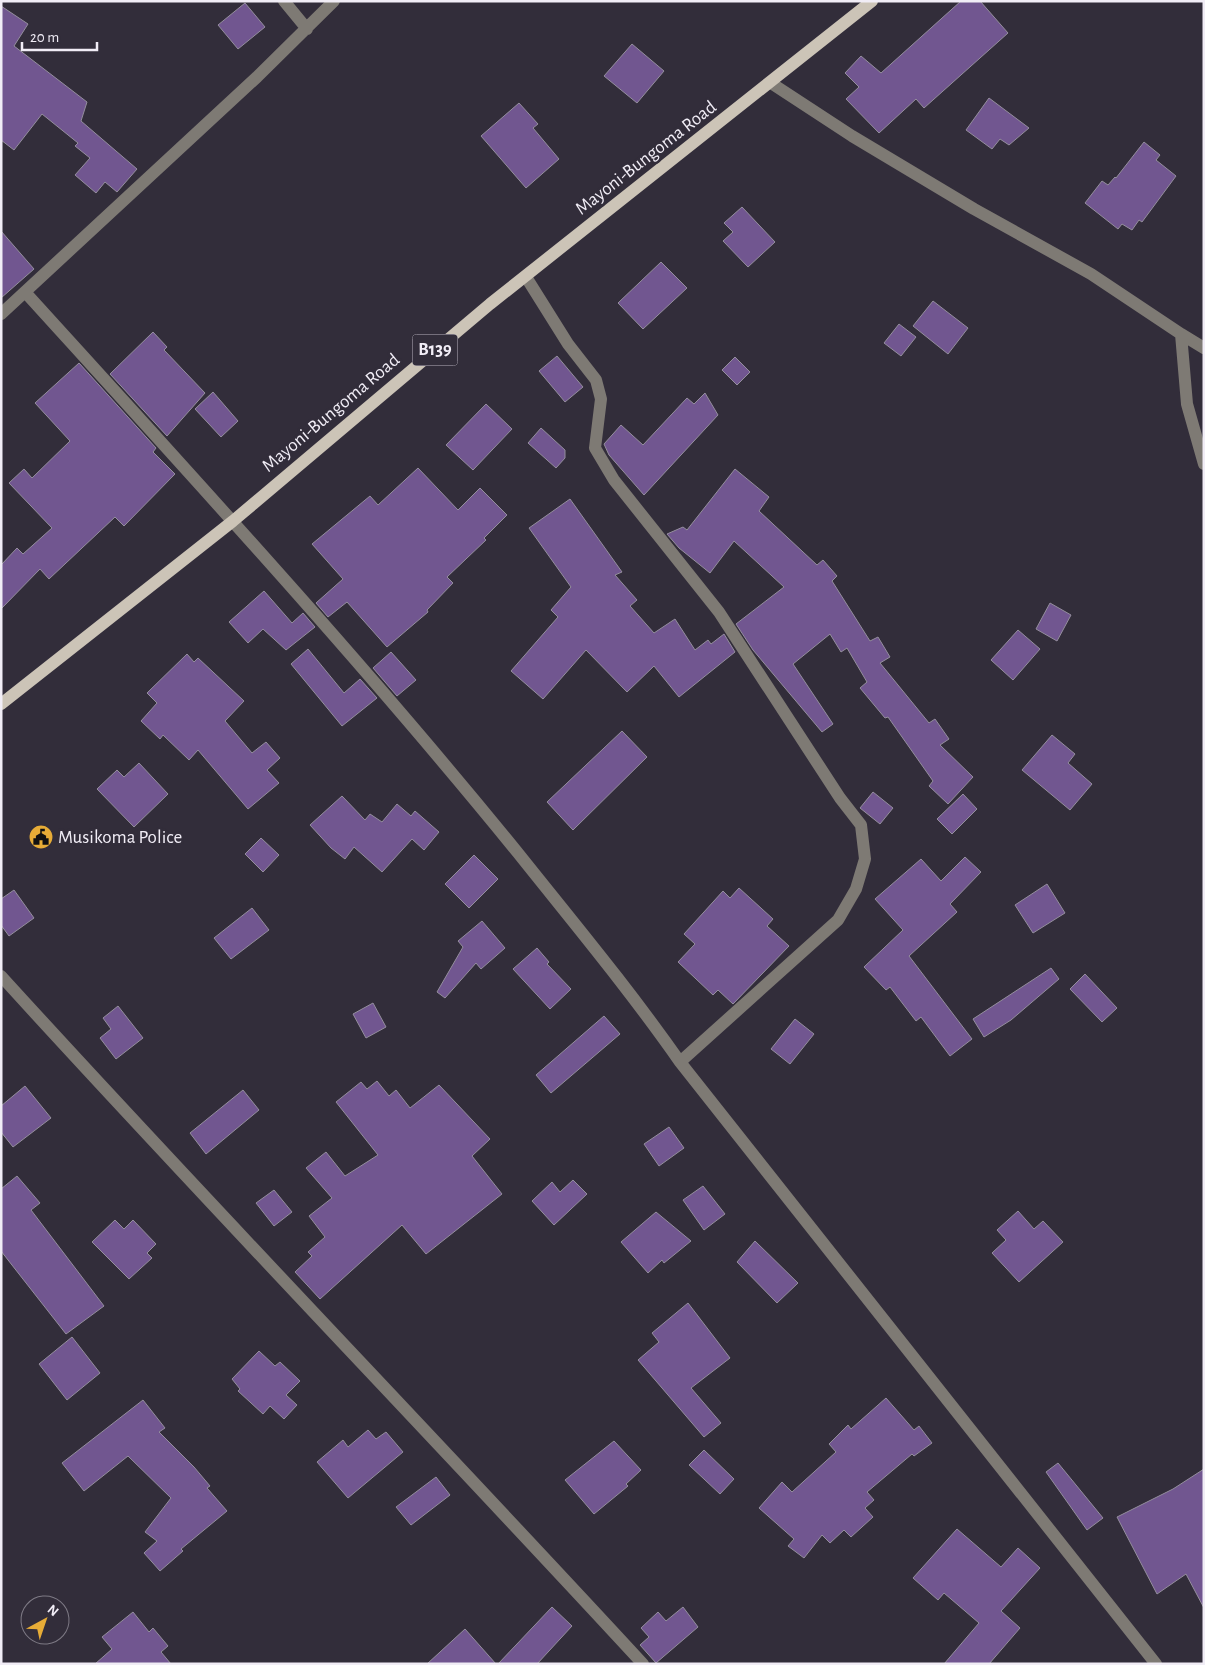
<svg xmlns="http://www.w3.org/2000/svg" width="1205" height="1665" font-family="'Alegreya Sans',sans-serif">
<style>
.building{fill:#715690;stroke:#948e9d}
.lines{fill:none;stroke-linecap:round;stroke-linejoin:round}
.minor{stroke:#7e7a74;stroke-width:12}
.major{stroke:#ccc4b7;stroke-width:12}
.labels{text-anchor:middle;dominant-baseline:central;stroke-width:5;stroke-linejoin:round;paint-order:stroke}
.shield{fill:#322d3a;stroke:#b8b3be;stroke-width:1}
.shield-label{font-size:18px;font-weight:bold;fill:#f1edf6}
.street-label{font-size:19px;fill:#f1edf6;stroke:#322d3a}
.poi-label{font-size:19px;fill:#f1edf6;stroke:#322d3a;text-anchor:start}
</style>
<rect width="100%" height="100%" fill="#322d3a"/>
<path class="building" d="M961,1h19l28,32 -84,75 -8,-9 -37,34 -33,-34 13,-12 -14,-14 16,-17 20,17z
M245,3l20,24 -27,22 -20,-24z
M1,6l27,18 -14,22 73,56 -6,19 56,48 -20,23 -12,-10 -9,11 -21,-18 15,-17 -15,-12 3,-3 -36,-29 -28,36 -13,-10z
M632,44l32,27 -27,32 -33,-27z
M989,98l40,30 -20,17 -9,-6 -8,10 -26,-19z
M519,103l19,21 -5,4 26,31 -33,29 -45,-52z
M1144,142l16,13 -4,5 20,16 -34,46 -3,-2 -7,10 -10,-6 -4,5 -33,-26 17,-22 6,4 7,-8 1,1z
M742,207l33,35 -27,25 -25,-26 10,-9 -9,-9z
M1,231l33,38 -33,29z
M661,262l26,26 -44,41 -25,-26z
M933,301l35,27 -20,26 -35,-28z
M899,324l17,13 -15,19 -17,-13z
M153,332l14,15 -3,3 41,43 -38,43 -57,-62z
M557,356l26,31 -18,15 -26,-31z
M735,357l15,15 -13,13 -15,-15z
M79,363l77,85 -3,4 22,22 -51,52 -9,-9 -66,62 -9,-10 -39,40v-44l16,-17 6,6 29,-26 -43,-45 15,-14 8,9 38,-37 -35,-38z
M213,392l25,29 -17,16 -26,-28z
M705,393l13,22 -74,80 -35,-40 -5,-11 17,-19 22,20 44,-47 7,6z
M486,404l26,25 -39,41 -27,-25z
M541,428l24,22v8l-9,10 -28,-25z
M418,468l40,42 22,-22 27,27 -23,23 2,2 -39,37 6,6 -26,27 1,2 -41,35 -40,-45 -19,15 -12,-14 27,-24 -31,-35 58,-48 8,9z
M735,469l34,28 -10,14 58,54 6,-5 14,16 -5,5 38,60 8,-4 12,20 -10,6 49,60 6,-4 14,20 -9,6 33,32 -25,27 -19,-18 4,-5 -45,-64 -3,1 -25,-30 7,-6 -20,-34 -6,4 -11,-18 -37,30 40,60 -11,8 -69,-82 -17,-26 48,-37 -50,-46 -24,32 -31,-25 -12,-14 16,-7 4,3z
M570,499l52,73 -7,3 22,25 -7,6 24,27 21,-14 20,31 13,-10 3,4 13,-10 11,18 -56,45 -25,-31 -27,26 -41,-42 -43,49 -32,-28 47,-54 -7,-7 20,-23 -42,-59z
M264,591l28,32 11,-10 12,14 -29,23 -23,-21 -15,14 -19,-21z
M1050,603l21,12 -14,26 -21,-12z
M1018,630l22,19 -27,31 -22,-20z
M308,649l36,44 16,-14 17,19 -35,28 -51,-62z
M391,652l25,28 -19,16 -24,-28z
M187,654l7,8 4,-4 46,43 -19,20 27,32 14,-11 14,16 -13,12 12,13 -31,26 -50,-59 -9,10 -26,-25 -3,4 -19,-18 16,-18 -10,-10z
M622,731l25,26 -74,73 -26,-28z
M1052,735l23,19 -7,9 24,21 -22,26 -48,-40z
M139,763l29,31 -34,33 -37,-38 20,-19 7,7z
M873,792l20,16 -13,16 -20,-16z
M963,794l14,15 -25,25 -15,-15z
M342,796l23,24 5,-6 12,8 15,-18 14,12 4,-5 24,21 -15,18 -12,-11 -30,33 -28,-25 -9,12 -14,-11 -21,-23z
M261,838l18,17 -16,17 -18,-18z
M474,855l24,24 -29,29 -24,-24z
M965,857l16,15 -31,32 7,8 -48,44 63,83 -22,17 -29,-39 -5,4 -26,-34 -4,3 -22,-23 39,-37 -28,-31 46,-40 20,22z
M1047,884l18,29 -32,20 -18,-28z
M739,888l34,31 -6,7 22,20 -56,58 -15,-14 -5,5 -35,-33 17,-18 -11,-10 39,-43 7,7z
M14,890l20,28 -25,18 -8,-11v-26z
M252,908l17,22 -38,29 -17,-21z
M482,921l23,27 -24,21 -5,-6 -31,35 -8,-6 26,-45 -5,-6z
M537,948l12,14 -2,2 24,25 -21,20 -37,-40z
M1051,968l8,11 -48,41 -27,17 -11,-18z
M1085,974l32,34 -15,14 -32,-33z
M373,1003l13,24 -20,11 -13,-24z
M118,1006l25,32 -27,21 -16,-21 11,-9 -8,-11z
M604,1016l16,18 -69,59 -15,-18z
M795,1019l19,15 -24,30 -19,-15z
M377,1081l12,15 7,-6 14,18 29,-23 51,54 -18,17 30,38 -76,60 -24,-29 -82,74 -25,-27 17,-16 -4,-4 17,-15 -16,-21 23,-18 -26,-30 20,-16 19,24 33,-21 -42,-53 25,-20 6,7z
M25,1086l26,32 -38,29 -12,-15v-26z
M243,1090l16,20 -53,44 -16,-21z
M669,1127l15,21 -25,18 -15,-22z
M17,1176l23,27 -9,7 73,96 -38,28 -65,-83v-62z
M573,1180l14,14 -33,31 -22,-24 20,-19 8,10z
M703,1186l22,28 -21,16 -21,-30z
M274,1190l18,22 -18,14 -18,-23z
M1018,1211l16,18 9,-8 20,21 -44,40 -27,-29 14,-13 -9,-10z
M656,1212l35,29 -27,22 -2,-3 -14,13 -27,-31z
M115,1220l9,9 9,-9 23,24 -9,9 5,5 -23,21 -37,-37z
M755,1241l43,42 -21,20 -40,-41z
M688,1303l42,55 -39,30 30,35 -17,14 -66,-77 21,-18 -7,-9z
M72,1337l28,36 -33,27 -28,-36z
M259,1351l16,15 5,-4 20,19 -14,14 11,10 -13,14 -14,-13 -7,8 -25,-23 2,-2 -8,-10z
M886,1398l28,32 5,-4 13,17 -18,13 -2,-2 -45,38 7,8 -9,8 8,9 -22,20 -7,-7 -14,13 -8,-8 -18,23 -16,-12 6,-7 -35,-31 23,-26 10,10 44,-40 -7,-8 19,-19 3,4z
M143,1400l22,28 -6,4 35,35 16,19 -3,2 20,23 -46,38 2,2 -23,20 -16,-18 13,-12 -12,-9 26,-34 -43,-42 -44,35 -22,-28z
M368,1430l8,9 10,-7 17,20 -55,46 -31,-36 26,-22 5,7z
M614,1441l27,29 -15,14 2,2 -34,28 -29,-34z
M704,1450l30,29 -14,15 -31,-29z
M1058,1463l45,55 -16,12 -41,-58z
M1204,1469v139l-18,-34 -29,20 -40,-77 56,-28z
M436,1477l14,18 -39,30 -15,-18z
M957,1529l44,38 17,-19 22,20 -39,43 19,17 -31,36h-45l35,-41 -35,-30 -6,7 -25,-22z
M552,1607l20,19 -35,38h-39z
M683,1607l15,20 -42,36 -16,-18 9,-8 -8,-9 17,-16 8,9z
M133,1612l16,20 4,-4 15,18 -7,6 10,12h-76l17,-15 -10,-12z
M465,1629l31,35h-69z"/>
<g class="lines">
<path class="minor" d="M284,1l23,28
M771,83l81,53 122,73 117,65 90,60 6,70 17,60
M526,277l42,67 28,36 5,19 -6,49 19,32 105,132 121,186 21,27 4,34 -9,30 -18,31 -158,142
M25,292c167,184 336,368 493,561 55,69 111,136 162,209l476,602
M1,314l256,-237 77,-76
M1181,334l23,14
M1,976c211,232 429,457 642,688"/>
<path class="major" d="M1,704l232,-183 257,-217 382,-303"/>
</g>
<defs>
<symbol id="civic-disc" viewBox="-11 -11 22 22"><circle r="9.5" fill="#e7ac37" stroke="#322d3a"/><path d="M-.6-6.5H3V-4.5H.6V-3L4-1V1h2V6H-6V1h2V-1L-.6-3ZM-1.2 2.5V6h2.4V2.5Z" fill="#111"/></symbol>
</defs>
<g fill-rule="evenodd">
<use href="#civic-disc" x="27" y="823" width="28" height="28"/>
</g>
<g class="labels">
<rect class="shield" x="412.5" y="334.5" width="45" height="31" rx="4"/>
<g class="shield-label">
<text x="435" y="350">B139</text>
</g>
<g class="street-label">
<text transform="translate(646 158) rotate(-38)">Mayoni-Bungoma Road</text>
<text transform="translate(331 413) rotate(-40)">Mayoni-Bungoma Road</text>
</g>
<g class="poi-label">
<text x="58" y="837">Musikoma Police</text>
</g>
</g>
<rect width="1205" height="1665" fill="none" stroke="#f1edf6" stroke-width="5"/>
<g transform="translate(45 1620) rotate(40)"><circle r="24" fill="#322d3a" stroke="#7e7a85"/>
<path d="M0-4L9 19L0 12L-9 19Z" fill="#e7ac37"/>
<text y="-8" font-size="14" font-weight="bold" text-anchor="middle" fill="#f1edf6">N</text>
</g>
<path d="M22 42v8h75v-8" fill="none" stroke="#f1edf6" stroke-width="2.5"/>
<text x="30" y="42" font-size="15" fill="#f1edf6" stroke="#322d3a" stroke-width="4" paint-order="stroke">20 m</text>
</svg>
